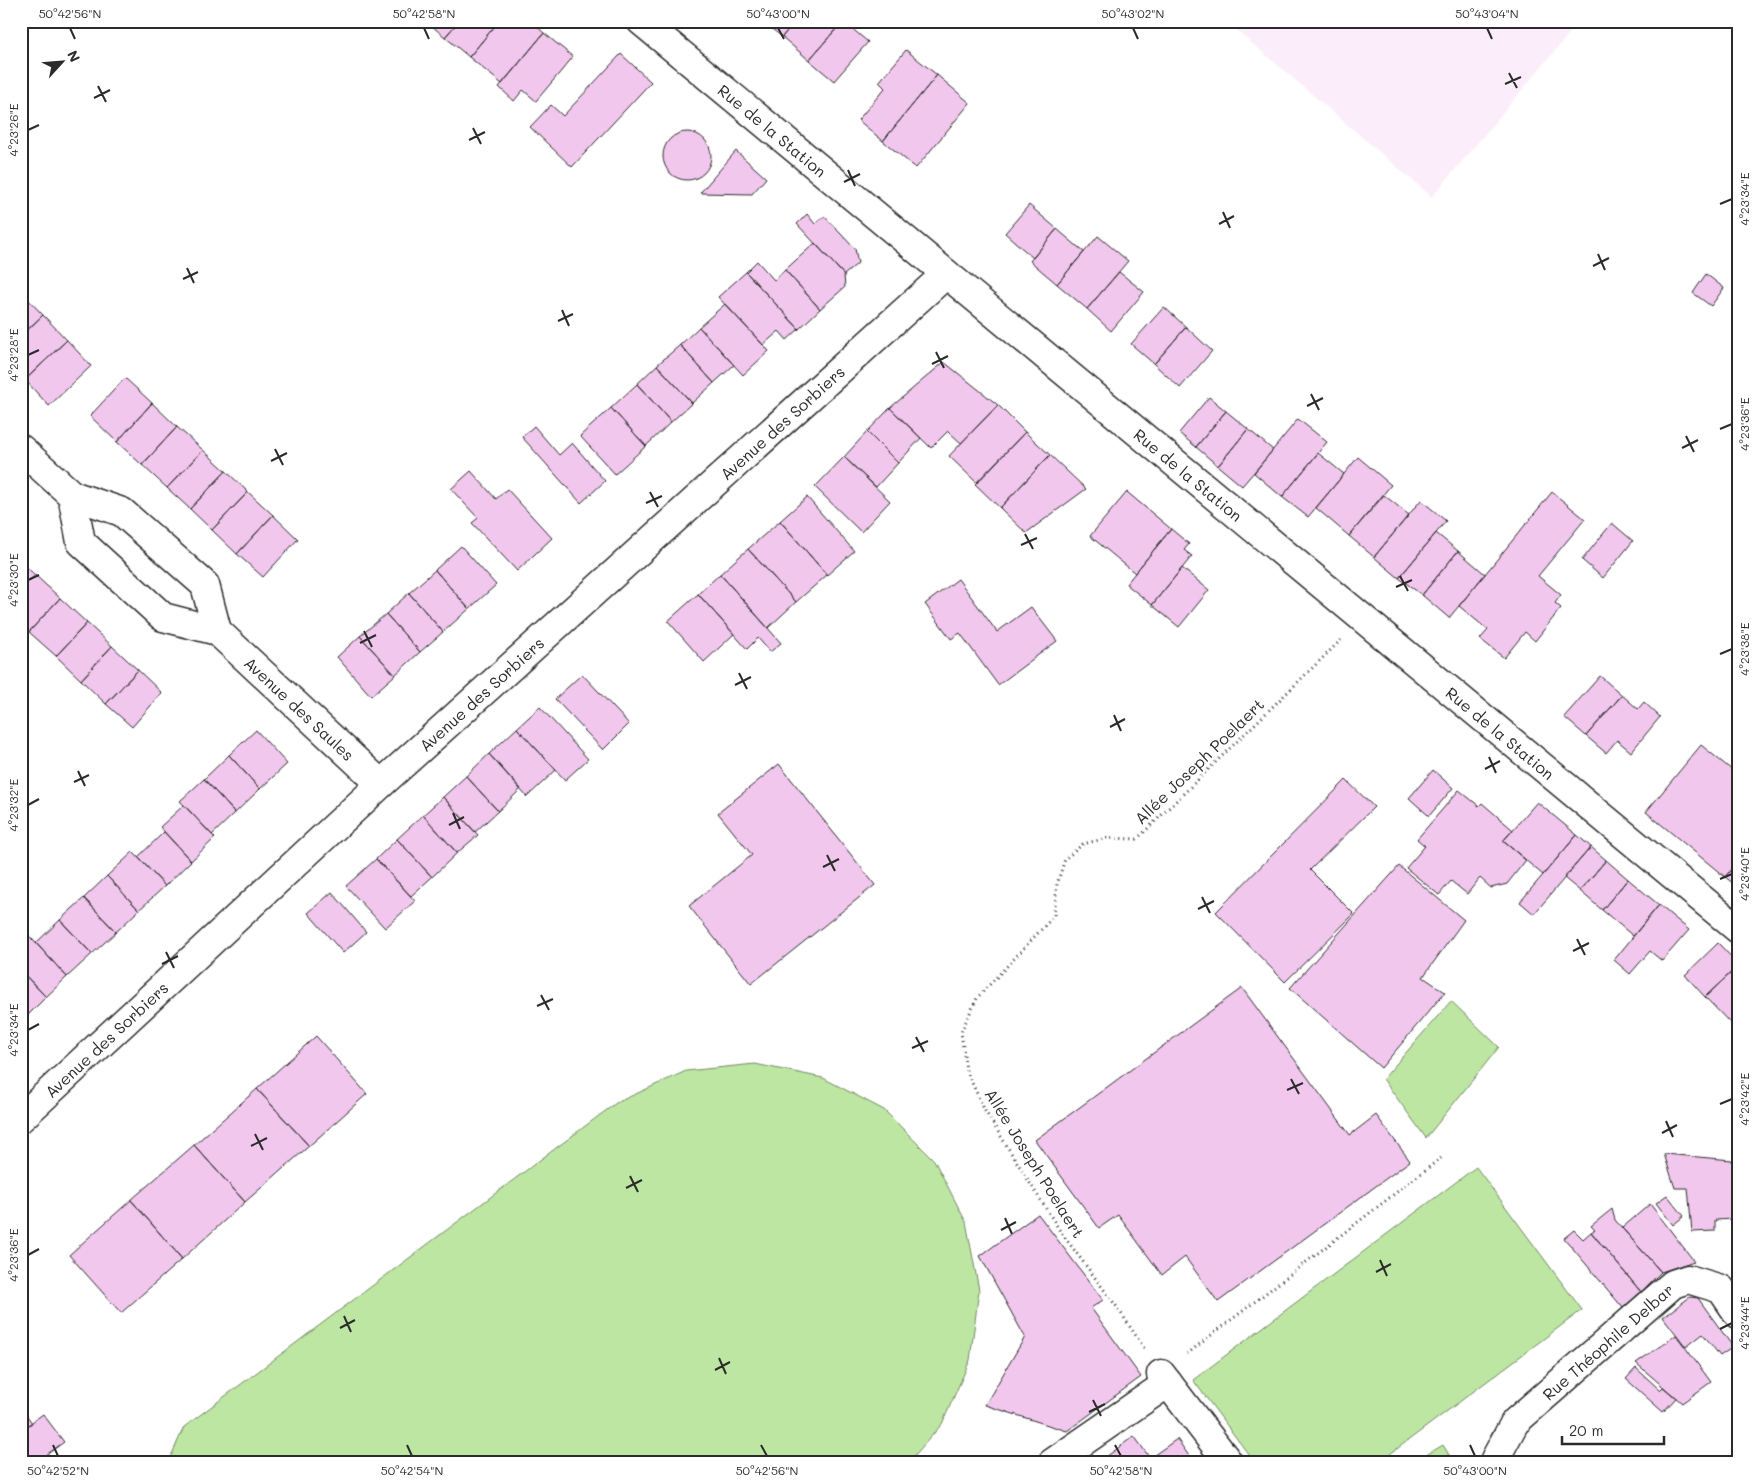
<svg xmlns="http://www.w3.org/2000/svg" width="1759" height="1484" font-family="Mali,sans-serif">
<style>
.built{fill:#fbeefa}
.green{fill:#bde6a2;stroke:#748866}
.building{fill:#f2c7ee;stroke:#2b2b2b}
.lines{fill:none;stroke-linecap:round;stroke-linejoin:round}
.minor-casing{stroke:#2b2b2b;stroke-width:31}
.path{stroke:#2b2b2b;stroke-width:3;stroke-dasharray:1 4;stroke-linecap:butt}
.minor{stroke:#fff;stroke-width:28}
.ticks{fill:none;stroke:#2b2b2b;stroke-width:2}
.labels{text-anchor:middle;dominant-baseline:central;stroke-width:4.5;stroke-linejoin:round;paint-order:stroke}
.street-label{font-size:16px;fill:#2b2b2b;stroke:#fff}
.neatline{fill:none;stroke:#2b2b2b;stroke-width:2}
.ticks-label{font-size:12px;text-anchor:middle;fill:#2b2b2b}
</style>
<rect width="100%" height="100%" fill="#fff"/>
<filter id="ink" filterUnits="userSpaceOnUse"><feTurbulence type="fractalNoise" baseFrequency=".02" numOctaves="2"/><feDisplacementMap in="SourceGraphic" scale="10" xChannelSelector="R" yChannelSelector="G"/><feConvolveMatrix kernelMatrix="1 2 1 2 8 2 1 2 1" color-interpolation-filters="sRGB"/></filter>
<g filter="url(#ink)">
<path class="built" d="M1226,21h354l-148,176z"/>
<path class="green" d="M1451,1001l48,46 -73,91 -43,-59z
M755,1064l68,14 61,32 50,50 32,62 13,68 -9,70 -28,64 -34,39h-740l16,-36 432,-324 70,-32z
M1476,1167l106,143 -204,153h-123l-62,-83z
M1443,1445l11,18h-41z"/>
<path class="building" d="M426,21h33l-14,16z
M459,21h40l-30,36 -24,-20z
M499,21h32l13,12 -42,51 -33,-27z
M762,21h33l-13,16z
M795,21h48l-34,39 -27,-23z
M843,21l25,21 -34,39 -25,-21z
M544,33l29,24 -37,44 -13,-11 -9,11 -15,-14z
M906,50l31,25 -54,66 -25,-21 27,-32 -6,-6z
M621,54l30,28 -79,85 -42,-40 21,-22 12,11z
M937,75l33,28 -54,65 -33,-27z
M663 156a24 24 0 1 1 48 0a24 24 0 1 1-48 0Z
M736,151l30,27 -14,16 -52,-1z
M1029,205l28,24 -24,29 -28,-25z
M807,214l8,10 9,-8 31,33 3,14 -14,12 -47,-51z
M1057,229l27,23 -27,32 -27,-23z
M1098,236l30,25 -41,48 -30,-25z
M815,243l29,32 1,12 -25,22 -35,-39z
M757,261l17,19 11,-10 35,39 -21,20 -53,-57z
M746,272l53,57 -12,11 -8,-9 -16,14 -45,-48z
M1119,272l25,20 -33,39 -24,-22z
M1706,274l18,14 -13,18 -18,-13z
M21,292l22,23 -22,21z
M725,304l44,47 -26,24 -44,-48z
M1164,307l22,20 -32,37 -23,-20z
M43,315l24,25 -42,40 -4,-3v-41z
M699,327l35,38 -20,18 -34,-38z
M1186,327l26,24 -32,37 -26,-24z
M67,340l24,26 -42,40 -24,-26z
M680,345l34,38 -22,20 -35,-38z
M944,362l54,43 -37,38 -13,-12 -17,17 -41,-40z
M657,365l35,38 -21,19 -34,-38z
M125,378l27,25 -35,39 -27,-26z
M637,384l34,38 -25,24 -35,-38z
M1209,397l17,14 -30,36 -17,-14z
M152,403l25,24 -35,38 -25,-23z
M998,405l27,27 -48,51 -28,-27z
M611,408l35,38 -31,28 -35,-38z
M890,408l31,30 -23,25 -31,-31z
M1226,411l22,18 -30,37 -22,-19z
M1298,419l29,23 -45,55 -28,-24z
M534,426l25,29 13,-12 33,38 -24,22 -59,-66z
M177,427l26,23 -36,38 -25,-23z
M1248,429l25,21 -31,36 -24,-20z
M867,432l31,31 -22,24 -32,-30z
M1025,432l25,23 -50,53 -25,-24z
M203,450l23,21 -36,38 -23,-21z
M1318,453l26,21 -36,43 -26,-20z
M1050,455l36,34 -60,44 -26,-25z
M844,457l46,44 -29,31 -46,-45z
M1358,457l33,28 -42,51 -33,-28z
M226,471l22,21 -36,38 -22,-21z
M471,471l25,28 11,-10 45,49 -35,33 -45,-48 6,-5 -27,-29z
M248,492l25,23 -36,39 -25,-24z
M1127,492l44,37 -36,44 -45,-37z
M1552,492l33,27 -47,57 23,19 -6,8 6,5 -26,33 -10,-9 -21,26 -24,-19 8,-9 -29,-24z
M1384,495l25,20 -35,42 -25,-21z
M807,497l47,54 -27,24 -47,-54z
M1421,500l25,21 -47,57 -25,-21z
M273,515l25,24 -35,38 -26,-23z
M780,521l47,54 -31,27 -48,-53z
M1612,523l21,18 -30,37 -21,-18z
M1171,529l18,15 -5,6 8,6 -40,49 -26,-21z
M1436,533l22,18 -36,44 -23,-17z
M461,546l35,39 -27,24 -34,-39z
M748,549l48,53 -28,26 -48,-54z
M1458,551l27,23 -36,44 -27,-23z
M21,562l14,13 -14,14z
M1182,568l27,22 -30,37 -27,-22z
M435,570l34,39 -26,23 -34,-39z
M720,574l61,69 -11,9 -12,-14 -11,11 -49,-55z
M35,575l25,23 -31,34 -8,-8v-35z
M958,579l39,53 34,-25 26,34 -59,44 -38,-52 -9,6 -26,-35z
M409,593l34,39 -23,20 -34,-38z
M698,594l36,40 -30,28 -36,-41z
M60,598l27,25 -31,33 -27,-24z
M386,614l34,38 -25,23 -35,-39z
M87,623l25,23 -31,34 -25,-24z
M360,636l35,39 -24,21 -34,-39z
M112,646l26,24 -32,34 -25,-24z
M138,670l24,23 -30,34 -26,-23z
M582,674l47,50 -26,26 -48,-51z
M1600,676l22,19 -36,41 -22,-19z
M1622,695l16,14 6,-7 16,15 -29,35 -14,-12 -11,13 -20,-17z
M540,707l48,52 -23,21 -48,-52z
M517,728l39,42 -29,27 -38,-43z
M256,730l31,34 -27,25 -31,-34z
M1701,745l37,30v86l-13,16 -79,-65z
M489,754l32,35 -23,22 -32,-35z
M229,755l31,34 -25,24 -31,-34z
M779,764l96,121 -124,99 -62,-78 63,-51 -34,-42z
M1433,770l20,18 -24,28 -20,-18z
M466,776l32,35 -23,21 -32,-35z
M204,779l31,34 -23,22 -32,-34z
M1346,780l28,27 -64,63 44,44 -69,68 -69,-70z
M1459,790l20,16 3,-3 31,27 -10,11 23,19 -19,24 -16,4 -11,-10 -13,16 -16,-13 -12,14 -33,-27 19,-22 -8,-7z
M443,797l35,38 -21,18 -34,-38z
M1537,802l40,33 -34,40 -40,-34z
M184,805l31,33 -24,23 -31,-34z
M423,815l34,38 -25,24 -35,-38z
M164,832l27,29 -26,25 -27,-29z
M1577,835l14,12 -57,67 -14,-12z
M397,839l35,38 -21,19 -35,-37z
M1591,847l15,13 -26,31 -16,-13z
M133,852l32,34 -26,24 -32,-34z
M376,859l39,42 -30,27 -39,-42z
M1606,860l22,19 -26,31 -22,-19z
M1738,861v26l-13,-10z
M1399,866l65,54 -41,57 22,15 -64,76 -91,-80z
M107,876l32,34 -23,22 -32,-34z
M1628,879l31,26 -26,31 -31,-26z
M332,892l34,40 -23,21 -35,-40z
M84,898l32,34 -24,22 -32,-34z
M1659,905l30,25 -27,31 -12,-10 -20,23 -16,-14z
M60,920l32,34 -25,23 -31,-34z
M21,927l46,50 -21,20 -25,-26v-12l4,-4 -4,-4z
M1718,943l20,21v2l-33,31 -20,-22z
M1738,966v53l-6,6 -27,-28z
M21,971l25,26 -17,17 -8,-8z
M1242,988l108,147 26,-20 34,46 -192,141 -33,-45 -23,18 -44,-60 -19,13 -64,-88z
M21,1006l8,8 -8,7z
M316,1036l51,58 -58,52 -52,-57z
M257,1089l52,57 -64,56 -51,-57z
M194,1145l51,57 -63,57 -51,-59z
M1664,1154l68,6 6,54 -4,5 -19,1v11l-23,1 -4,-44h-13z
M1667,1195l17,21 -11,9 -17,-22z
M131,1200l51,59 -61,54 -52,-58z
M1650,1204l44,57 -33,11 -39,-44z
M1612,1209l3,11 46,52 -20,20 -50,-60 4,-2 -4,-4z
M1038,1214l65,86 -12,8 50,69 -74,54 -82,-26 40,-68 -45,-81z
M1574,1230l9,9 8,-7 50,60 -18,16 -59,-70z
M1690,1297l8,1 35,49 -13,9 -17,-22 -17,13 -23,-30z
M1676,1335l35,47 -29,21 -46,-40z
M1636,1368l24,22 3,-3 13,11 -13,14 -37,-33z
M21,1381l6,8 -6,5z
M21,1407l11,16 -11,7z
M43,1414l21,28 -29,21h-14v-33z
M1134,1436l16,22 27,-19 17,24h-96z"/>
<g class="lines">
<defs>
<g id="minor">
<path id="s1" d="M641,21l1097,908"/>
<path d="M21,449l51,46 50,17 83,73 12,46"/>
<path id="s2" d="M72,495l9,47 82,75 54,14 164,153"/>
<path id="s3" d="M21,1118l360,-334 565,-510"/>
<path d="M1161,1374l68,89"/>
<path d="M1052,1463l116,-80"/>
<path id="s4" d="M1496,1463l-1,-4 20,-37 158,-138 15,-5 33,10 17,25"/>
</g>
</defs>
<use href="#minor" class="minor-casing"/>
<path class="path" d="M1144,1348l-27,-41 -57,-76 -75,-120 -19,-41 -5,-38 16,-34 77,-82 3,-32 8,-25 18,-15 24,-6 30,1 204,-199
M1187,1354l254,-196"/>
<use href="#minor" class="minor"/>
</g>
</g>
<path class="ticks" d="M70,28l5,11M424,28l5,11M778,28l6,11M1133,28l5,11M1487,28l5,11M1509,73l8,15M1505,84l16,-7M98,86l8,16M94,98l16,-8M473,128l8,16M28,130l11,-5M469,140l16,-8M848,170l7,16M844,182l16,-8M1720,204l12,-5M1223,212l7,16M1219,224l15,-8M1598,254l7,16M1593,266l16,-8M187,268l7,15M183,279l15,-7M562,310l7,16M558,321l15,-7M936,352l8,16M28,355l11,-5M932,364l16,-8M1311,394l8,16M1307,406l16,-8M1720,429l12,-5M1686,436l8,16M1682,448l16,-8M275,449l8,16M271,461l16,-8M650,492l8,15M646,503l16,-7M1025,534l8,15M1021,545l16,-7M1400,576l8,15M28,580l11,-5M1396,587l16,-7M364,631l8,16M360,643l16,-8M1720,654l12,-5M739,673l8,16M735,685l16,-8M1114,715l7,16M1110,727l15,-8M1489,757l7,16M1485,769l15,-8M78,771l7,15M74,782l15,-7M28,805l11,-6M453,813l7,16M449,825l15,-8M827,855l8,16M823,867l16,-8M1720,879l12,-5M1202,897l8,16M1198,909l16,-8M1577,939l8,16M1573,951l16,-8M166,952l8,16M162,964l16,-8M541,995l8,15M537,1006l16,-7M28,1030l11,-6M916,1037l8,15M912,1048l16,-7M1291,1079l8,15M1287,1090l16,-7M1720,1104l12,-5M1666,1121l7,16M1662,1133l15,-8M255,1134l8,16M251,1146l16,-8M630,1176l8,16M626,1188l16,-8M1005,1218l7,16M1001,1230l15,-8M28,1255l11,-6M1380,1260l7,16M1376,1272l15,-8M344,1316l7,16M340,1328l15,-8M1720,1329l12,-6M719,1358l7,16M715,1370l15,-8M1093,1400l8,16M1089,1412l16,-8M53,1445l5,11M407,1445l5,11M761,1445l6,11M1115,1445l6,11M1470,1445l5,11"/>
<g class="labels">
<g class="street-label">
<text stroke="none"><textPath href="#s1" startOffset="171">Rue de la Station</textPath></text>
<text stroke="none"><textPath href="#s3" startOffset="1031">Avenue des Sorbiers</textPath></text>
<text stroke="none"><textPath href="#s1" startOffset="711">Rue de la Station</textPath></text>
<text stroke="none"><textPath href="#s3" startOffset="626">Avenue des Sorbiers</textPath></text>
<text stroke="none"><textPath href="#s2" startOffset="328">Avenue des Saules</textPath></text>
<text stroke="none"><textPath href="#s1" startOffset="1116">Rue de la Station</textPath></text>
<text transform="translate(1199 761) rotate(-44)">Allée Joseph Poelaert</text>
<text stroke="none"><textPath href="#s3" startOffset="116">Avenue des Sorbiers</textPath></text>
<text transform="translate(1035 1163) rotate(58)">Allée Joseph Poelaert</text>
<text stroke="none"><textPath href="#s4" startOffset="169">Rue Théophile Delbar</textPath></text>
</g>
</g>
<rect width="1759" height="1484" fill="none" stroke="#fff" stroke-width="55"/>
<g transform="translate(62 62) rotate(64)" stroke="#ffffff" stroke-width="4" paint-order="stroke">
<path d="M0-4L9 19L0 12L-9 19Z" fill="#2b2b2b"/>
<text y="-8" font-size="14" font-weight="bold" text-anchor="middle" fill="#2b2b2b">N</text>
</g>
<path d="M1562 1436v8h102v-8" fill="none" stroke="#2b2b2b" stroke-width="2.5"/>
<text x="1569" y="1436" font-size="15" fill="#2b2b2b" stroke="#ffffff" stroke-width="4" paint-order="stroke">20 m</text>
<rect x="28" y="28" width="1704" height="1428" class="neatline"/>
<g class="ticks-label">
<text x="70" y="18">50°42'56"N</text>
<text x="424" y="18">50°42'58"N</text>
<text x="778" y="18">50°43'00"N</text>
<text x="1133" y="18">50°43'02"N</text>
<text x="1487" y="18">50°43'04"N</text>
<text transform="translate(14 130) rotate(-90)" y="4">4°23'26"E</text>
<text transform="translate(1745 199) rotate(-90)" y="4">4°23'34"E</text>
<text transform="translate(14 355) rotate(-90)" y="4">4°23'28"E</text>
<text transform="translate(1745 424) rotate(-90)" y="4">4°23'36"E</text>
<text transform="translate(14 580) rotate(-90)" y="4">4°23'30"E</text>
<text transform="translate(1745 649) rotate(-90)" y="4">4°23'38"E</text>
<text transform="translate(14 805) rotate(-90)" y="4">4°23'32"E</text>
<text transform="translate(1745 874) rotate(-90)" y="4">4°23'40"E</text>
<text transform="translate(14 1030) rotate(-90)" y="4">4°23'34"E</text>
<text transform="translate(1745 1099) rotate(-90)" y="4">4°23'42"E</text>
<text transform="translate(14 1255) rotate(-90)" y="4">4°23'36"E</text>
<text transform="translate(1745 1323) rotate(-90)" y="4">4°23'44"E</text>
<text x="58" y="1475">50°42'52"N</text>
<text x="412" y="1475">50°42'54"N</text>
<text x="767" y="1475">50°42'56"N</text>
<text x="1121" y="1475">50°42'58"N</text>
<text x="1475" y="1475">50°43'00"N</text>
</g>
</svg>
